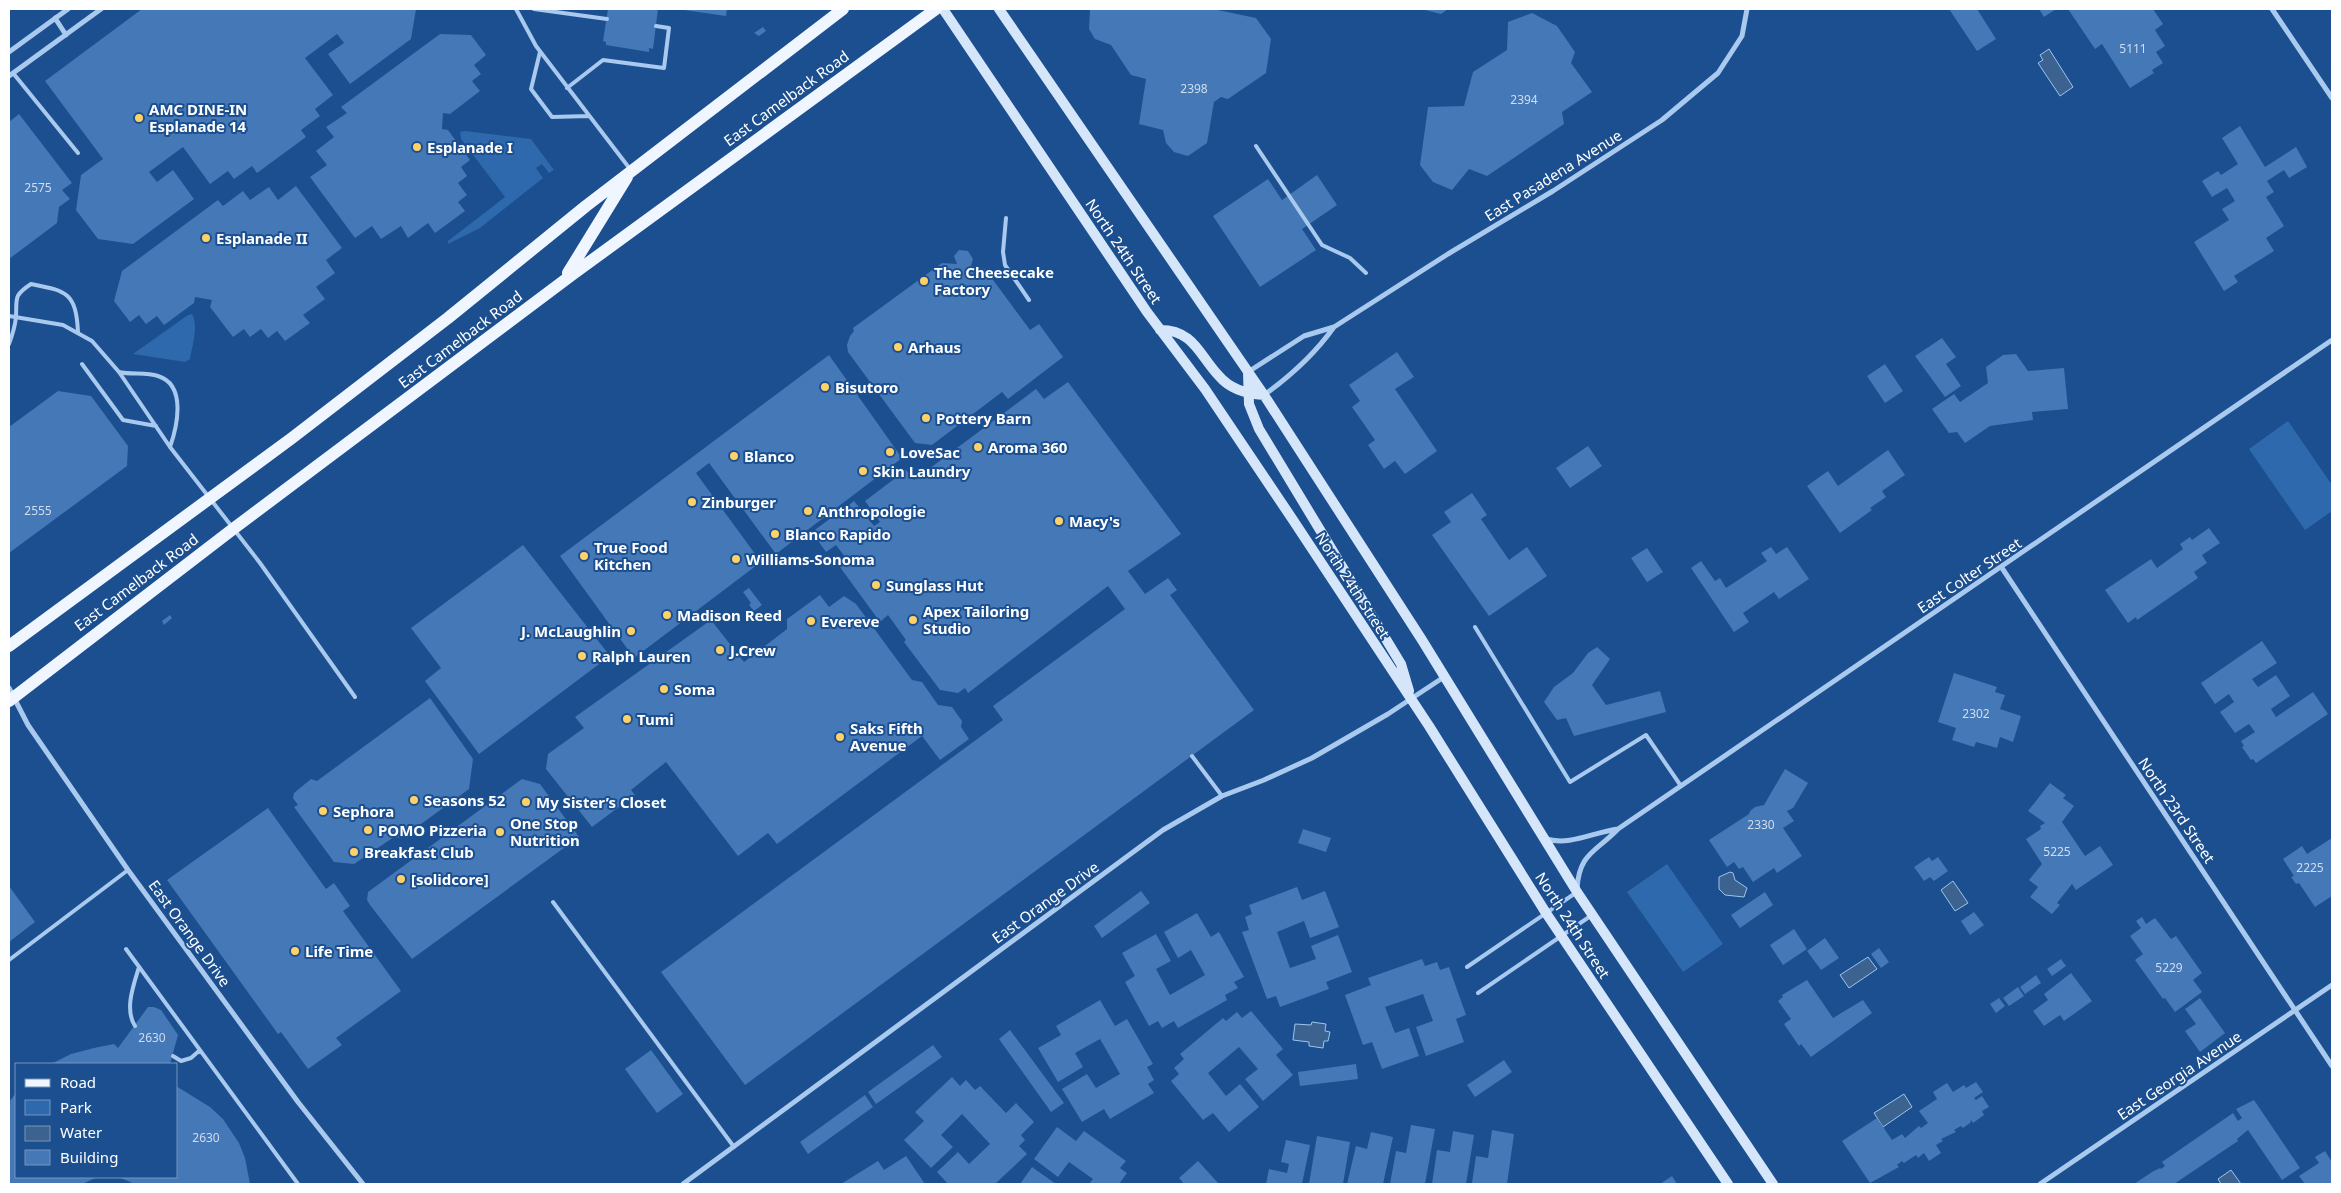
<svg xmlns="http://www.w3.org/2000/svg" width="2341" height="1193" font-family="'Noto Sans',sans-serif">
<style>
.green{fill:#2e69ad}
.water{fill:#3c6290;stroke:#9cc4f0}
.building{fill:#4478b7}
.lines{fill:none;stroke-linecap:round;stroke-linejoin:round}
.lane{stroke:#a9c9ee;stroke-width:4}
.street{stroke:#a9c9ee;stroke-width:5}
.secondary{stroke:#d6e6fa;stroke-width:10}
.primary{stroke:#f0f6ff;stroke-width:12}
.poi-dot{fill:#ffd166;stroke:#1b4f8f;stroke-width:2}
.labels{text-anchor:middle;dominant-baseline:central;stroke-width:4;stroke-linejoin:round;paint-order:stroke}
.number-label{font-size:12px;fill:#d0dded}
.street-label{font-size:15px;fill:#fff;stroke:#1b4f8f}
.poi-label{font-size:15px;font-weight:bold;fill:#fff;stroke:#1b4f8f;text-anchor:start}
</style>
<rect width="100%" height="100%" fill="#1b4f8f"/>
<path class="green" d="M465,131l66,8 23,31 -5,3 -7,-9 -6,4 7,10 -63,50 -32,16v-3l57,-44 -44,-58 -1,-7z
M192,314c7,12 0,32 -2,45l-5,3 -52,-8 55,-39z
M2288,421l44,64v26l-27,19 -56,-81z
M1667,864l56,80 -40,28 -56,-80z"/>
<path class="water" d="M2049,49l24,38 -13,9 -22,-33 5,-3 -3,-5z
M1730,872l3,1 2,7 12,8 -3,9 -19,-2 -6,-6v-12z
M1953,881l15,22 -13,8 -14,-21z
M1868,957l9,12 -28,19 -9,-13z
M1312,1022l14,2 -1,7 5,1 -2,9h-4l-1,7 -14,-2v-4l-16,-2 2,-16 16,1z
M1904,1094l8,13 -29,20 -9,-14z
M2231,1170l10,14h-20l-3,-5z"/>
<path class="building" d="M142,9h274l-5,30 -61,45 -22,-30 16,-11 -7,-9 -32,24 28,37 -18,14 5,7 -19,14 5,7 -49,36 -5,-7 -18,13 -6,-8 -18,13 -27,-37 -34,25 8,10 16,-12 21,29 -61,45 -35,-5 -22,-29 5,-35 22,-16 -58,-78z
M608,9h50l-5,40 -4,-1v4l-43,-7v-3l-3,-1z
M677,9h50l-1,7z
M1090,9h123l43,9 15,21 -5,34 -38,26 -7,-2 -7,5 -7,41 -19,13 -14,-4 -8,-9 -3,-13 -24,-6 7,-45 -15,-4 -20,-30 -16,-6 -6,-10z
M1421,9h27l-7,5z
M1949,9h28l19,30 -19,12z
M2039,9h17l-12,8z
M2068,9h85l10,15 -8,6 10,16 -9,6 7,11 -11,7 2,3 -24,15 -28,-44 -7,5z
M1532,13l25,13 18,26 -4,11 21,29 -30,20 2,12 -77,52 -18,-7 -17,21 -19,-8 -13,-17 8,-58 36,-1 9,-34 34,-22 1,-28z
M763,27l3,4 -7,5 -5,-3z
M440,34l31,1 15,20 -12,10 7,9 -9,7 8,10 -30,23 -7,-1 -1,16 6,1 22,30 -9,7 6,9 -9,7 9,12 -9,7 7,9 -30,22 -7,-10 -20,15 -7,-12 -20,13 -9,-13 -17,12 -45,-61 17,-12 -11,-14 18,-14 -8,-10 21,-14 -6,-6z
M19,114l53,69 -10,7 8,9 -11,8 -2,16 -48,36v-137z
M2240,126l25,41 31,-20 11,20 -18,11 -5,-8 -17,11 7,11 -8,5 18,29 -18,12 8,13 -40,25 4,6 -14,9 -30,-49 35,-22 -7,-11 13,-8 -8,-13 -15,9 -10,-16 16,-10 3,4 17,-11 -16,-26z
M1317,175l20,30 -35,24 14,21 -56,37 -47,-71 55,-37 14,21z
M296,186l46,62 -16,12 9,13 -19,14 9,12 -22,16 7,8 -25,18 -8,-10 -9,7 -7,-9 -11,8 -6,-8 -11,8 -23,-30 2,-7 -17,-3 -1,6 -30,22 -7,-9 -11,8 -7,-9 -9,7 -16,-21 8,-30 96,-71 5,6 20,-15 7,9 19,-13 9,13z
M959,250l9,1 5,8 -2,7 14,3 45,61 9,-6 24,33 -55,42 -6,-7 -70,53 -17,-2 -67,-91 -1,-7 3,-9 4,-5 -1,-3 89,-65 15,1 -3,-8z
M1942,338l14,19 -10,7 15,22 -16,11 -30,-41z
M1397,352l17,25 -19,12 42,62 -32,23 -10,-13 -11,8 -16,-24 7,-5 -23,-33 8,-6 -11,-16z
M2016,354l12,17 36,-3 4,41 -36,3 1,8 -43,6 -25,17 -8,-11 -8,1 -17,-24 22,-15 6,8 28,-19 -2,-16 17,-12z
M829,355l73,103 -126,96 -67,-91 -13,10 65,89 -127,96 -74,-102z
M1885,364l18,27 -18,12 -18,-27z
M1068,382l113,152 -53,37 17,23 23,-16 9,12 -7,5 84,115 -509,375 -84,-113 342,-252 -10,-14 132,-97 -17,-23 -140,107 -3,-5 -7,5 -18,-3 -36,-48 2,-2 -18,-25 -8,7 -43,-59 8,-6 -9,-12 -10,7 -14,-20 42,-31 20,25 6,-4 -15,-21 41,-31 8,10 122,-91 8,10z
M58,391l33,5 37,50 -1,20 -118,87v-126z
M1588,446l14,20 -32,22 -14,-20z
M1888,450l17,25 -23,16 4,6 -16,11 2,2 -32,23 -33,-47 21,-15 10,15z
M1472,493l15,22 -6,4 28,41 18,-13 20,29 -58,40 -57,-81 19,-13 -7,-10z
M2209,528l11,15 -18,12 5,8 -13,9 4,6 -61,42 -1,-3 -8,6 -23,-33 46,-31 6,9 26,-19 -3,-5 10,-7 2,3z
M523,545l87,111 -131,98 -54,-73 16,-13 -30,-40z
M1771,547l5,7 11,-7 22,32 -30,20 -5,-7 -31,21 6,9 -15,10 -43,-64 10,-7 14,20 5,-3 6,10 41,-27 -6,-8z
M1647,548l16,24 -16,10 -16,-24z
M749,588l13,17 -8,6 -5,-6 2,-2 -8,-11z
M820,595l9,12 15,-11 12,8 56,76 10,2 16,23 14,2 10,14 -1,6 8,12 -29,21 -18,-24 -145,108 -9,-11 -30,23 -72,-94 -35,28 4,5 -43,32 -46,-58 2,-15 36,-26 -9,-11 136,-97 33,42 43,-33v-10z
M170,615l2,3 -8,7 -2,-4z
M2262,641l15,22 -25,16 6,8 18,-12 14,21 -19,13 5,8 37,-25 15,22 -72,49 -3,-4 -2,1 -9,-13 2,-1 -3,-5 14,-9 -6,-8 -14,9 -15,-21 14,-10 -5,-8 -14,10 -14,-21z
M1597,647l13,12 -18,26 14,20 54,-14 6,21 -92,24 -8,-18 -9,2 -13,-18 10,-15 19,-14 15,-20z
M1954,673l43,14 -2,5 10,3 -5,14 21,7 -8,26 -13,-5 -3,11 -21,-6 -2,5 -22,-7 4,-12 -18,-6z
M430,698l43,61 -4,30 -67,49 -8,-1 -40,27 -20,-2 -40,-55 4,-2 -5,-7 1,-5 17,-14 6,2z
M1785,769l23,14 -15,25 -6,3 7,10 -11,7 19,28 -25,17 -3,-5 -21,14 -10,-15 -4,2 -5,-7 -7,5 -18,-27 40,-26 1,-3 5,-4 9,-2z
M522,779l18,5 39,53 -167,122 -42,-54 -3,-5 1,-8z
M2050,783l16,12 -3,3 11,8 -12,16 23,34 15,-10 13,19 -37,25 -4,-6 -15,19 3,2 -8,9 -22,-17 8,-10 -9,-7 13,-16 -16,-25 15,-10 -1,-3 5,-3 -17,-12z
M268,808l58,81 8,-6 16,23 -7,5 58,80 -65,47 6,7 -34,24 -27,-37 -3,2 -111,-154z
M1303,829l28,9 -5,14 -28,-9z
M2332,838v58l-17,11 -16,-24 -3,1 -5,-7 3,-1 -11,-17 19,-13 5,8z
M1929,857l3,4 6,-4 10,14 -14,10 -4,-4 -6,4 -10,-14z
M9,886l26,36 -26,20z
M1297,887l5,13 23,-9 14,36 -29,11 -6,-17 -27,11 13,36 26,-9 -5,-13 27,-11 14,37 -26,10 3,7 -49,18 -4,-11 -9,3 -25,-67 7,-2 -4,-13 7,-3 -3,-9z
M1141,891l9,12 -48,35 -8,-12z
M1765,892l8,13 -33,23 -9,-13z
M1974,912l10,13 -14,10 -9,-14z
M1197,913l14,24 8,-5 25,45 -10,5 4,6 -13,7 2,5 -49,28 -4,-7 -12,7 -4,-7 -9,5 -24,-44 10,-6 -13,-23 34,-19 15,27 -15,8 14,26 35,-20 -14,-25 -13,8 -14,-26z
M2142,917l4,7 9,-6 16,21 5,-3 26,37 -9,7 9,12 -27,20 -10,-14 -2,1 -28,-39 8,-6 -13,-18 11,-8 -5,-7z
M1794,929l13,20 -24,16 -13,-20z
M1825,938l14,20 -18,12 -14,-19z
M1879,948l10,14 -8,6 -10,-14z
M1422,959l3,7 12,-4 3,8 9,-3 17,48 -10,4 8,23 -38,14 -10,-29 17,-6 -10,-27 -38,13 10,26 14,-5 10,28 -37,13 -10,-27 -9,3 -18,-50 26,-10 -3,-7z
M2061,959l5,7 -14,10 -5,-7z
M2071,973l21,28 -28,20 -4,-6 -16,11 -11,-15 15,-11 -4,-6z
M2036,975l5,8 -16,11 -5,-7z
M1807,980l26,38 30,-18 9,13 -61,44 -10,-13 -2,2 -15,-22 7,-5 -13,-18 5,-4 -1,-2z
M2018,987l6,9 -15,10 -6,-8z
M1999,998l6,8 -9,7 -6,-9z
M2200,998l25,35 -25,19 -15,-21 11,-7 -11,-15z
M1100,1000l15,26 12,-7 26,45 -6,3 7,13 -6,4 6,9 -44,26 -6,-10 -22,13 -20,-33 25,-15 9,14 24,-14 -20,-35 -25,14 8,14 -25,15 -20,-34 23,-13 -5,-9z
M148,1007h6l7,3 17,25 -8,29h-119l20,-10 23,-6 20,-4 4,4z
M1251,1011l32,38 -7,6 17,20 -30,26 -18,-22 13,-10 -19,-22 -31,26 18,23 14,-12 19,23 -30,25 -16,-19 -10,7 -32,-39 8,-7 -5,-6 10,-9 -4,-5 43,-36 3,3 11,-9 5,6z
M1010,1030l54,73 -13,9 -52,-73z
M933,1045l9,12 -66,47 -8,-12z
M651,1050l32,44 -26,19 -32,-44z
M1504,1060l8,12 -37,25 -8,-12z
M1356,1064l2,15 -58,7 -2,-14z
M952,1077l8,9 6,-6 9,10 5,-4 26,27 10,-10 18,19 -13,13 4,5 -6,6 8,8 -32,30h-47l-11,-12 21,-20 11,12 21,-20 -28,-30 -21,21 12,12 -22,21 -27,-28 20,-19 -9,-9z
M1976,1082l7,10 -9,6 2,2 6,-4 7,11 -7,4 2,4 -11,8 -2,-3 -1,3 -7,5 -2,-2 -7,4 2,2 -15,7 2,2 -7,4 5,8 -12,8 -5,-8 -6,5 -2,-3 -12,8 -2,-2 -5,4 2,2 -29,16 -28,-42 35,-23 15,22 10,-6 3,4 14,-12 2,2 7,-5 -9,-12 18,-12 -4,-7 14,-9 6,9 11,-7 2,3z
M176,1086l34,21 13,12 16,24 6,15 5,26h-115l-17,-7h58z
M16,1093v84h82l-16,7h-73v-82z
M865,1095l8,12 -65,47 -8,-12z
M2254,1100l46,68 -18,12 -34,-50 -11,9 1,2 -64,43h-40l18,-12 8,-4 1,1 4,-3 -3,-4 71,-49 5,8 4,-3 -6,-9z
M1411,1125l24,4 -10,55h-35l6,-33 10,2z
M1057,1127l19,14 8,-10 42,30 -6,7 7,5 -8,11h-30l4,-5 -24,-17 -11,15 -24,-18z
M1492,1130l22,4 -7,50 -35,-1 4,-27 12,2z
M1453,1131l21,4 -8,49h-34l5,-34 13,2z
M1371,1132l22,5 -10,47h-36l9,-38 11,3z
M1317,1136l33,6 -7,42h-34z
M1286,1140l24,5 -8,39h-36l3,-15 18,4 2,-9 -8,-2z
M2325,1151l7,11v22h-27l-6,-8 20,-13 -4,-6z
M906,1156l19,28h-84l37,-23 6,9z
M1198,1161l21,23h-35l-5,-6z
M1032,1167l24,17h-36z
M1672,1176l5,8h-17z"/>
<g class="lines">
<path class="lane" d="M516,9l20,37 94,123
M534,9l73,10
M540,52l-9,37 21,28 37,-1
M13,73l65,80
M567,88l36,-28 61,8 5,-40 -13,-2
M1256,146l66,99 28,13 16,15
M1006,218l-3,34 2,13 24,35
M9,316l54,9 29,16 27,31 51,75 90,116 95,134
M9,344c3,-8 6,-18 7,-27 1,-19 -3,-21 15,-33 35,7 45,8 47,48
M82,364l41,56 33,6
M119,372c12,3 27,0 39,4 29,9 19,51 12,71
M1475,627l95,155 76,-47 35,51
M1192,756l30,40
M553,902l181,245
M126,949l172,235
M9,960l119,-90
M1467,967l110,-75
M1478,993l114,-78
M135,1026c-11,-17 -1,-42 4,-59
M173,1056l8,5 10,-3 9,-8"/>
<path class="street" d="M2272,9l60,89
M55,18l11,17
M9,52l59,-43
M9,76l92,-67
M1248,372l56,-36 30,-9 114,-73 105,-63 109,-71 56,-47 24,-37 5,-27
M1264,395c28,-20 50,-40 70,-68
M2002,568l330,498
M9,688l19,37 100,145 170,232 65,82
M1546,839c24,7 48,-7 72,-10
M1577,889c2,-36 19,-37 41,-60l714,-489
M683,1184l480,-354 59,-34 42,-16 48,-22 76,-44 56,-37
M2040,1184l292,-199"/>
<path class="secondary" d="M943,9l204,303 58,77 88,131 136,206 117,187 182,271
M999,9l265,386 158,245 155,252 196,292
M1160,330c34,0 39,25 59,46 11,13 28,18 45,19
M1248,372l1,32 10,25 142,235 8,27"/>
<path class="primary" d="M568,273l59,-96
M9,646l283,-208 156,-120 138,-112 257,-197
M9,701l224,-172 340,-255 363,-265"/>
</g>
<g class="poi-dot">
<circle cx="139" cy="118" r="5"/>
<circle cx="417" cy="147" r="5"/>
<circle cx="206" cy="238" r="5"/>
<circle cx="924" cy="281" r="5"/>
<circle cx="898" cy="347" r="5"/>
<circle cx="825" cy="387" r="5"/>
<circle cx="926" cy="418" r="5"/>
<circle cx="978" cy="447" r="5"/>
<circle cx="890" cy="452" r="5"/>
<circle cx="734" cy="456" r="5"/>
<circle cx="863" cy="471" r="5"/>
<circle cx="692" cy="502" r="5"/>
<circle cx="808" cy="511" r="5"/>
<circle cx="1059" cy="521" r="5"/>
<circle cx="775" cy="534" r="5"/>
<circle cx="584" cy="556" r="5"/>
<circle cx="736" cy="559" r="5"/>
<circle cx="876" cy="585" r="5"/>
<circle cx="667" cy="615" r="5"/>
<circle cx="913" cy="620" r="5"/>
<circle cx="811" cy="621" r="5"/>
<circle cx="631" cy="631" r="5"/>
<circle cx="720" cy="650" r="5"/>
<circle cx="582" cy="656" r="5"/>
<circle cx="664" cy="689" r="5"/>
<circle cx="627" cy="719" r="5"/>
<circle cx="840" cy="737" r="5"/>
<circle cx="414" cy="800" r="5"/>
<circle cx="526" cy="802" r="5"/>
<circle cx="323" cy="811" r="5"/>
<circle cx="368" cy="830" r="5"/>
<circle cx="500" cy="832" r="5"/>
<circle cx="354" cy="852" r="5"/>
<circle cx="401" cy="879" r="5"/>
<circle cx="295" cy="951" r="5"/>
</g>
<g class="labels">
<g class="number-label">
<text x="2133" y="48">5111</text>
<text x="1194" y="88">2398</text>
<text x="1524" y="99">2394</text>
<text x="38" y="187">2575</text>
<text x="38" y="510">2555</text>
<text x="1976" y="713">2302</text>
<text x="1761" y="824">2330</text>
<text x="2057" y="851">5225</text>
<text x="2310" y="867">2225</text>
<text x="2169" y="967">5229</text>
<text x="152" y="1037">2630</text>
<text x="206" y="1137">2630</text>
</g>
<g class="street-label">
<text transform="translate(786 98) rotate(-36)">East Camelback Road</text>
<text transform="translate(1553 175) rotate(-32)">East Pasadena Avenue</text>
<text transform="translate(1124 251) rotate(56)">North 24th Street</text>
<text transform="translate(460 339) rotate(-37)">East Camelback Road</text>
<text transform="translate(1969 575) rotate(-34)">East Colter Street</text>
<text transform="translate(136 582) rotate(-37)">East Camelback Road</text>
<text transform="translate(1353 585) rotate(57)">North 24th Street</text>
<text transform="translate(2177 810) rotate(56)">North 23rd Street</text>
<text transform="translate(1045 902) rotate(-36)">East Orange Drive</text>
<text transform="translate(1573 925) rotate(57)">North 24th Street</text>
<text transform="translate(190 933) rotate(54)">East Orange Drive</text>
<text transform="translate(2179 1075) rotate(-34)">East Georgia Avenue</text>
</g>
<g class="poi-label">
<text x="149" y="109">AMC DINE-IN<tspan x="149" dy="17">Esplanade 14</tspan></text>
<text x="427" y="147">Esplanade I</text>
<text x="216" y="238">Esplanade II</text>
<text x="934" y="272">The Cheesecake<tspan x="934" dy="17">Factory</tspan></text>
<text x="908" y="347">Arhaus</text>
<text x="835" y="387">Bisutoro</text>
<text x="936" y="418">Pottery Barn</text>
<text x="988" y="447">Aroma 360</text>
<text x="900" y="452">LoveSac</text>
<text x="744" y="456">Blanco</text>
<text x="873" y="471">Skin Laundry</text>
<text x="702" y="502">Zinburger</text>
<text x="818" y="511">Anthropologie</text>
<text x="1069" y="521">Macy's</text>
<text x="785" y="534">Blanco Rapido</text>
<text x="594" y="547">True Food<tspan x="594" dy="17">Kitchen</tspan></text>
<text x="746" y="559">Williams-Sonoma</text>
<text x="886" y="585">Sunglass Hut</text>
<text x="923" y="611">Apex Tailoring<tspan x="923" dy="17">Studio</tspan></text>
<text x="677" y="615">Madison Reed</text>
<text x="821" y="621">Evereve</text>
<text x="621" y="631" text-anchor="end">J. McLaughlin</text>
<text x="730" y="650">J.Crew</text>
<text x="592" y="656">Ralph Lauren</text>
<text x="674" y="689">Soma</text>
<text x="637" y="719">Tumi</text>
<text x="850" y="728">Saks Fifth<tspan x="850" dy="17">Avenue</tspan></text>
<text x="424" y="800">Seasons 52</text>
<text x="536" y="802">My Sister’s Closet</text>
<text x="333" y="811">Sephora</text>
<text x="510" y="823">One Stop<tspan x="510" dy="17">Nutrition</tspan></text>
<text x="378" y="830">POMO Pizzeria</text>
<text x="364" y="852">Breakfast Club</text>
<text x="411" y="879">[solidcore]</text>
<text x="305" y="951">Life Time</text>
</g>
</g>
<rect width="2341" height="1193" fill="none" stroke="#ffffff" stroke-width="20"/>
<rect x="15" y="1063" width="162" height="115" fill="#1b4f8f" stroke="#7695bc"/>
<rect x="25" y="1079" width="25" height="8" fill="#f0f6ff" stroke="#7695bc"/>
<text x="60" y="1088" font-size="15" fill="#ffffff">Road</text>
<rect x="25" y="1100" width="25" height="15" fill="#2e69ad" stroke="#7695bc"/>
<text x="60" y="1113" font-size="15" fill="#ffffff">Park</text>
<rect x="25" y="1126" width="25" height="15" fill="#3c6290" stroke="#7695bc"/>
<text x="60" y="1138" font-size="15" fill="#ffffff">Water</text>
<rect x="25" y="1150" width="25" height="15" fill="#4478b7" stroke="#7695bc"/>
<text x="60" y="1163" font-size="15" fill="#ffffff">Building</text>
</svg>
